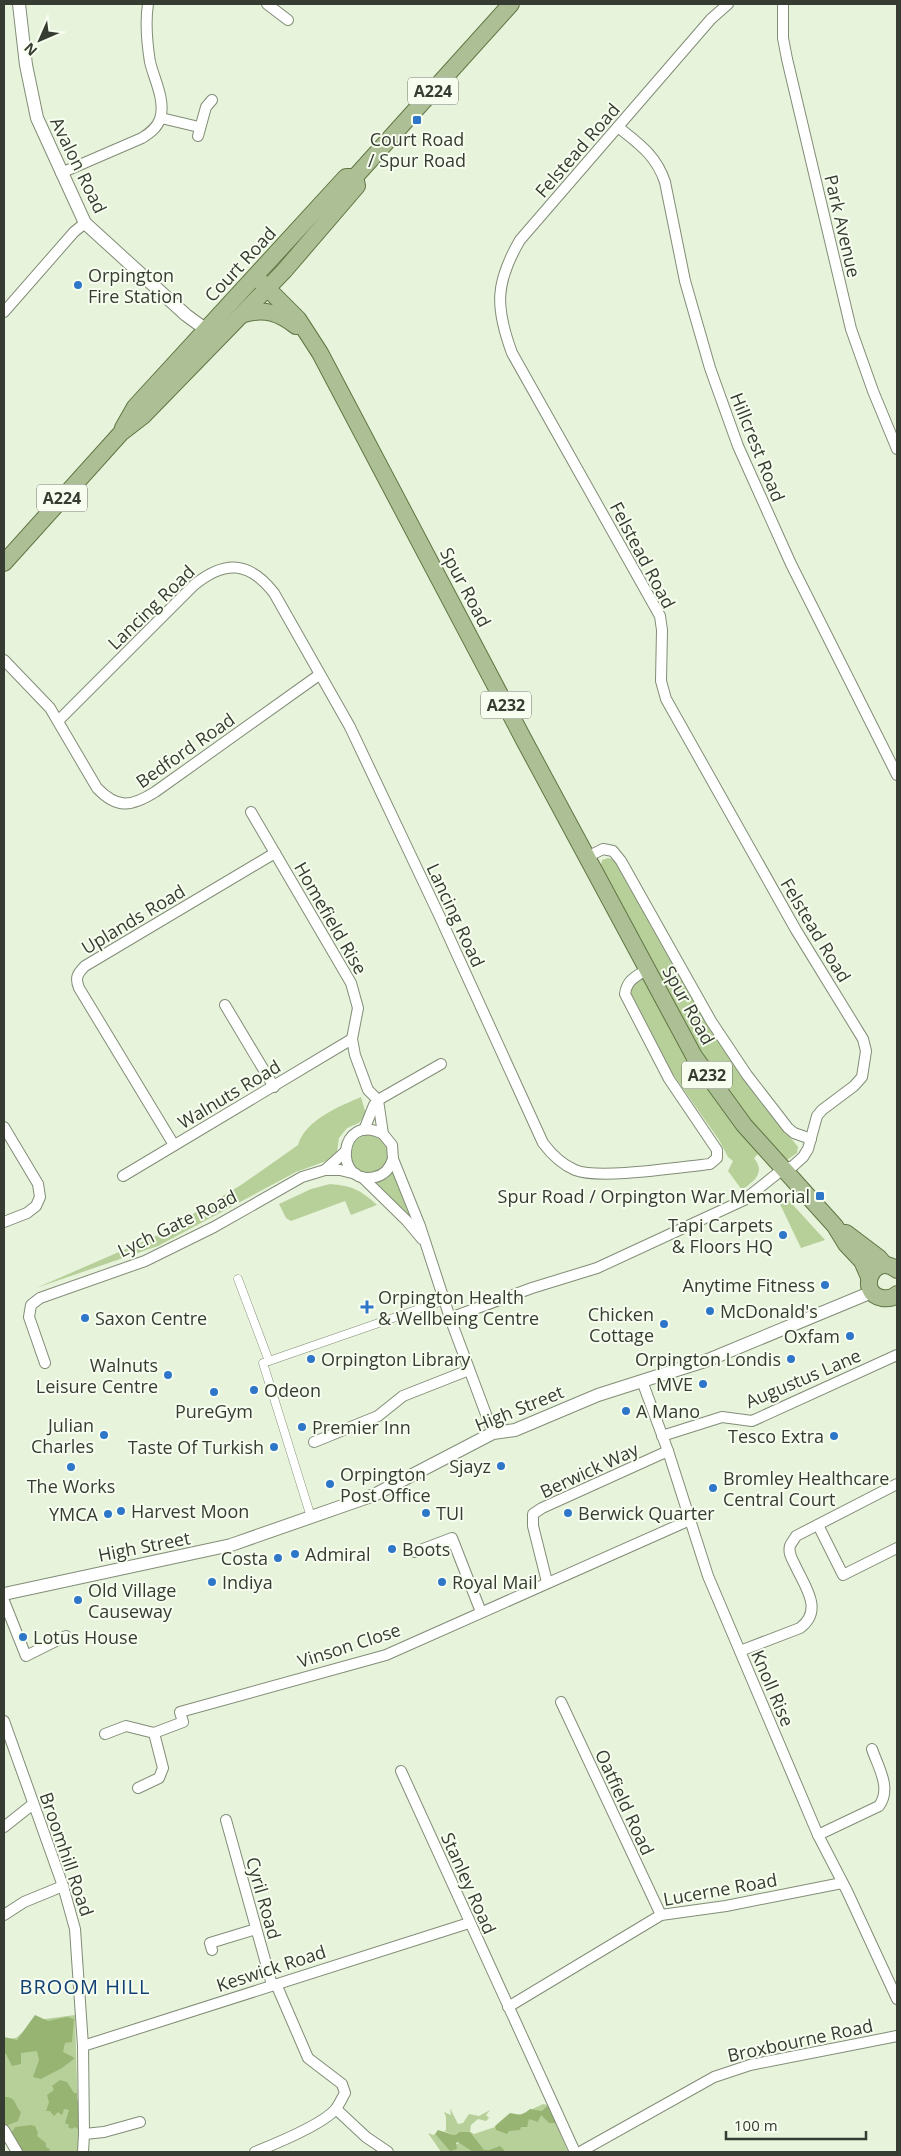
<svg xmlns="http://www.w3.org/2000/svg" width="901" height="2156" font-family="'Open Sans',sans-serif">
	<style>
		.green { fill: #b7d09a }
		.forest { fill: #97b472 }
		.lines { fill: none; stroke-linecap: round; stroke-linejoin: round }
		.pedestrian-casing { stroke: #828d77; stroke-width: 9 }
		.minor-casing { stroke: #828d77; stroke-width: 12 }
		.tertiary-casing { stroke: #828d77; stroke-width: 14 }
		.primary-casing { stroke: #607643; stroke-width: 18 }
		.pedestrian { stroke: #fff; stroke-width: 8 }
		.minor { stroke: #fff; stroke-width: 10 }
		.tertiary { stroke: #fff; stroke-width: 12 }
		.primary { stroke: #adbf94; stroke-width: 16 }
		.poi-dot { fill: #2e77c8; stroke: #f7fef0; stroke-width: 2 }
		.labels { text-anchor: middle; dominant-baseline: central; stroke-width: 4; stroke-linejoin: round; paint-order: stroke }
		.shield { fill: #f7fef0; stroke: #71766b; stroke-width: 1 }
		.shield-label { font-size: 16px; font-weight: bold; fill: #373c32 }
		.poi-label { font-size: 18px; fill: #373c32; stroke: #f7fef0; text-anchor: start }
		.street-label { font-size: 18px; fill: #373c32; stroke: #f7fef0 }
		.quarter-label { font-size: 20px; letter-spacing: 1px; fill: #114073; stroke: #f7fef0 }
	</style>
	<rect width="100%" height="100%" fill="#e7f3db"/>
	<g class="green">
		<polygon points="608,858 615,860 745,1080 798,1147 797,1153 787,1160 780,1159 700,1054 600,870 602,860"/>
		<path d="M643,978L759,1153L754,1158C766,1173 754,1181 742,1190L728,1171L733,1161L728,1157L719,1140L670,1070L631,994L630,987L639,979Z"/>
		<path d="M361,1097L366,1114L359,1123L347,1128L339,1138L337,1152L332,1159L296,1172L158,1246L36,1288L158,1235L241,1185L298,1145C305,1120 340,1106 361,1097Z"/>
		<circle cx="369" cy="1154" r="19"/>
		<polygon points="394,1170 414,1222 372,1184 388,1178"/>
		<path d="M330,1184C353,1186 361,1190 377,1205L351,1215L345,1201L291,1221L286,1218L279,1204L311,1189Z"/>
		<polygon points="784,1195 825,1240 801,1248 777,1198"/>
		<polygon points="75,2015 79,2152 18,2152 4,2124 4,2039 16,2038 37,2020"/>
		<polygon points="543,2104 548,2105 568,2152 441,2152 428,2133 433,2135 435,2134 448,2148 473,2136 457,2133 454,2135 444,2131 446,2130 446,2117 444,2112 451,2115 450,2108 458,2124 463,2123 469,2114 479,2116 490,2110 486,2115 489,2118 486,2121 478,2119 471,2125 470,2132 474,2134 495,2127"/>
	</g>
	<g class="forest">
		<polygon points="35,2015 48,2021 67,2017 74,2019 72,2042 65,2043 63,2052 75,2058 62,2068 41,2079 33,2077 39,2060 37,2051 21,2053 21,2064 12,2066 6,2054 4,2053 4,2037 17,2040"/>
		<polygon points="60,2080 67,2082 74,2093 77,2093 77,2100 80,2103 78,2129 75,2127 72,2129 68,2127 69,2125 65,2123 69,2110 64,2109 62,2115 58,2112 54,2116 50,2111 46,2111 49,2102 47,2095 54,2090 52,2086"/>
		<path d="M4,2097C17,2097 14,2105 21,2112L18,2121L6,2126L4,2125Z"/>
		<path d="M551,2106L560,2123H549L541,2115L538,2122L529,2119L527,2127H521L520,2130L509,2131L507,2134L496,2130L495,2126L510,2113C520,2115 522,2116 530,2109L542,2111L546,2107Z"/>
		<polygon points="31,2125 35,2126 38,2133 37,2136 46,2143 46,2147 50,2149 49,2152 20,2152 7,2133 12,2132 15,2127"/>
		<polygon points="438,2130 454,2135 460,2132 470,2132 484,2150 489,2150 500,2146 506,2152 473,2152 458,2142 456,2143 457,2149 450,2151 435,2134"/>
	</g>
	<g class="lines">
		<g class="pedestrian-casing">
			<g id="pedestrian">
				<polyline points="238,1279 269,1361 263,1363 311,1517"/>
				<polyline points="269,1361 445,1300"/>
			</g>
		</g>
		<g class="minor-casing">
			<g id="minor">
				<polyline points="267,4 288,20"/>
				<polyline points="783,4 783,38 787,59 851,329 873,391 897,449"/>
				<polyline points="161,118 199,127"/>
				<path d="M618,127C639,144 656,155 665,182L685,281L710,368L738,446L791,564L897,775"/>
				<polyline points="198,136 206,107 212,100"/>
				<path d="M61,173L142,138C150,133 157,128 160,119C166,101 154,79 150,62C147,43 145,23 148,4"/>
				<polyline points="4,312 74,232 85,223"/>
				<path d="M4,660L50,708L97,788C117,809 131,807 155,792L319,675"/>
				<path d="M58,721L194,585C225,560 249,561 274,593L350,727L439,915L543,1143C552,1155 561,1164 575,1170C599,1180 680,1167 710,1164L717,1158V1150L669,1079L625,994C627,980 635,977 646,970"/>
				<polyline points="251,812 351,983 358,1008 352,1039 355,1055 368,1090 378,1100 383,1134 392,1145 393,1159 420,1226 450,1318 493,1433"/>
				<polyline points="587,857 603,849 613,851 621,861 711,1021 747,1075 788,1128 794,1133 811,1139"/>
				<polyline points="225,1005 274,1087"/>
				<polyline points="4,1127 38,1184 40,1197 36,1206 27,1213 4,1222"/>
				<polyline points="364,1130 374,1105 378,1100 441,1064"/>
				<path d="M383,1134C337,1111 333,1187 375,1177C385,1175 390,1168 393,1159"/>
				<path d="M174,1145L79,988C75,978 77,974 85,966L275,853"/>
				<polyline points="325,1170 340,1170 356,1174"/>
				<polyline points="123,1176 352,1039"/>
				<polyline points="362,1177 407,1221 422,1239"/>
				<path d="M450,1318L532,1288L597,1268L744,1200L783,1169L793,1166L803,1157L808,1149L817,1116L822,1110L854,1086L862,1077L866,1051L863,1039L796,930L666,699L661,681L662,630L660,616L512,353C495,307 495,283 520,240L711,19L728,4"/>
				<polyline points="45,1363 29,1317 31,1305 40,1298 145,1261 214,1227 302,1177 325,1170 345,1152"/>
				<polyline points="642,1381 668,1451 708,1576 818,1835 847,1891 897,1999"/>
				<polyline points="662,1436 722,1417 752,1421 897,1355"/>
				<polyline points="314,1442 378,1416 403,1396 469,1370"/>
				<polyline points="818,1525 843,1575 897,1548"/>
				<polyline points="415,1552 452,1538 481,1612"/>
				<polyline points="547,1582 533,1526 533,1514 542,1508 668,1451"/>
				<polyline points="4,1601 26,1656 66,1636"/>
				<path d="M740,1651L800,1628C824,1610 805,1587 795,1565C792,1559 788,1553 790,1546C791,1543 794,1540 796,1536L897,1484"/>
				<polyline points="561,1702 661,1915"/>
				<polyline points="4,1721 63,1886 75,1929 83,2046 84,2134 83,2152"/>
				<polyline points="105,1734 126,1726 154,1733 183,1722 180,1712 386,1655 690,1520"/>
				<polyline points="401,1771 575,2152"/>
				<polyline points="138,1788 159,1778 163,1768 154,1733"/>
				<polyline points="226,1820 272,1985"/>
				<polyline points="4,1827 33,1804"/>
				<path d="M818,1835L879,1806C892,1788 878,1767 872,1749"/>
				<polyline points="4,1915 24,1902 63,1886"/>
				<polyline points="212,1950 210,1943 256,1929"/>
				<polyline points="508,2007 661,1915 726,1906 842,1883"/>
				<polyline points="83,2046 469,1923"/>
				<polyline points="336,2109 366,2137 388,2152"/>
				<polyline points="4,2130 17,2152"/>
				<polyline points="84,2134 104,2132 140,2122"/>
				<path d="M255,2152C275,2144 321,2125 335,2110C339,2105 342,2098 345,2093L342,2084L308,2058L276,1984"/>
				<polyline points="580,2152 714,2077 750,2065 897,2036"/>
			</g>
		</g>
		<g class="tertiary-casing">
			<g id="tertiary">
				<polyline points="19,4 26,65 37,118 85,223 186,315 212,334"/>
				<polyline points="4,1594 231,1545 374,1495 493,1433 515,1430 598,1395 708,1360 872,1292"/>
			</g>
		</g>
		<g class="primary-casing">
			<g id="primary">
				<polyline points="355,177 511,4"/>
				<polyline points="256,277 298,319 320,353 525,742 694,1056 744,1125 835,1226 846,1244 862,1261 869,1277"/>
				<path d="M244,314C265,308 279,313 296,326"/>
				<polyline points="123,428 135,407 346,177 355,177"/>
				<polyline points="4,563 121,433 143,416 284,271 357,186 355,177"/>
				<polyline points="846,1233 879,1258 885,1265"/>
				<path d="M897,1270C873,1251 856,1293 882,1298C888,1299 893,1298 897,1294"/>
			</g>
		</g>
		<use href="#pedestrian" class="pedestrian"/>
		<use href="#minor" class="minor"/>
		<use href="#tertiary" class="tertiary"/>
		<use href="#primary" class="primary"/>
	</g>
	<g class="poi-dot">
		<rect x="412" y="115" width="10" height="10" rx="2.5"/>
		<circle cx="78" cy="285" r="5"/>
		<rect x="815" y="1191" width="10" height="10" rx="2.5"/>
		<circle cx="783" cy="1235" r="5"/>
		<circle cx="825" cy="1285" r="5"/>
		<path d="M364.5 1299.5h5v5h5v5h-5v5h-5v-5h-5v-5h5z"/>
		<circle cx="710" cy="1311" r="5"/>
		<circle cx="85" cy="1318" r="5"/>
		<circle cx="664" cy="1324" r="5"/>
		<circle cx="850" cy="1336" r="5"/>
		<circle cx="311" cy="1359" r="5"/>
		<circle cx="791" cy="1359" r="5"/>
		<circle cx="168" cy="1375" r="5"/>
		<circle cx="703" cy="1384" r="5"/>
		<circle cx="254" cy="1390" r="5"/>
		<circle cx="214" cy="1392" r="5"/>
		<circle cx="626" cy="1411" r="5"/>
		<circle cx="302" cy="1427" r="5"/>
		<circle cx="104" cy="1435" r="5"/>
		<circle cx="834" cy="1436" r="5"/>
		<circle cx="274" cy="1447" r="5"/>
		<circle cx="501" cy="1466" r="5"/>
		<circle cx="71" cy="1467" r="5"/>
		<circle cx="330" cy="1484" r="5"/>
		<circle cx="713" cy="1488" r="5"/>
		<circle cx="121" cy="1511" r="5"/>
		<circle cx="426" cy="1513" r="5"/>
		<circle cx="568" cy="1513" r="5"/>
		<circle cx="108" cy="1514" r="5"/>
		<circle cx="392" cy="1549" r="5"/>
		<circle cx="295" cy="1554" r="5"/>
		<circle cx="278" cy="1558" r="5"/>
		<circle cx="212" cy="1582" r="5"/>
		<circle cx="442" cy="1582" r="5"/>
		<circle cx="78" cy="1600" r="5"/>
		<circle cx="23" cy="1637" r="5"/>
	</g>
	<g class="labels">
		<g class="shield">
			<rect x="408" y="77.5" width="50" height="27" rx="4"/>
			<rect x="37" y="484.5" width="50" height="27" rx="4"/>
			<rect x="481" y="691.5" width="50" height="27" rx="4"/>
			<rect x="682" y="1061.5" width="50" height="27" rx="4"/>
		</g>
		<g class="shield-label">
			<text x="433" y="91">A224</text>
			<text x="62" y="498">A224</text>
			<text x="506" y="705">A232</text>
			<text x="707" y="1075">A232</text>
		</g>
		<g class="poi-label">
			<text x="417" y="139" text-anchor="middle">Court Road<tspan x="417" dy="21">/ Spur Road</tspan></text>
			<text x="88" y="275">Orpington<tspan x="88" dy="21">Fire Station</tspan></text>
			<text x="810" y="1196" text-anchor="end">Spur Road / Orpington War Memorial</text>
			<text x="773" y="1225" text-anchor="end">Tapi Carpets<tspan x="773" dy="21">&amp; Floors HQ</tspan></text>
			<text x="815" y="1285" text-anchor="end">Anytime Fitness</text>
			<text x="378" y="1297">Orpington Health<tspan x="378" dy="21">&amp; Wellbeing Centre</tspan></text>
			<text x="720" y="1311">McDonald's</text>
			<text x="654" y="1314" text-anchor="end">Chicken<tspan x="654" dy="21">Cottage</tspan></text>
			<text x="95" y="1318">Saxon Centre</text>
			<text x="840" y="1336" text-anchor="end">Oxfam</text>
			<text x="321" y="1359">Orpington Library</text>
			<text x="781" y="1359" text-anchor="end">Orpington Londis</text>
			<text x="158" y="1365" text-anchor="end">Walnuts<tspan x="158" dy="21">Leisure Centre</tspan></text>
			<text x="693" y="1384" text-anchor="end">MVE</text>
			<text x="264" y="1390">Odeon</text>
			<text x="214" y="1411" text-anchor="middle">PureGym</text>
			<text x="636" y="1411">A Mano</text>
			<text x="94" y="1425" text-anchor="end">Julian<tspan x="94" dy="21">Charles</tspan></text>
			<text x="312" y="1427">Premier Inn</text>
			<text x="824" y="1436" text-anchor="end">Tesco Extra</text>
			<text x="264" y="1447" text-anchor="end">Taste Of Turkish</text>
			<text x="491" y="1466" text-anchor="end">Sjayz</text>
			<text x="340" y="1474">Orpington<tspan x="340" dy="21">Post Office</tspan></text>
			<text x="723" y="1478">Bromley Healthcare<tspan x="723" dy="21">Central Court</tspan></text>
			<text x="71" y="1486" text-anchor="middle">The Works</text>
			<text x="131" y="1511">Harvest Moon</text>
			<text x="436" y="1513">TUI</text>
			<text x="578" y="1513">Berwick Quarter</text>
			<text x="98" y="1514" text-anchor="end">YMCA</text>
			<text x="402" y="1549">Boots</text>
			<text x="305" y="1554">Admiral</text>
			<text x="268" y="1558" text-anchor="end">Costa</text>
			<text x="222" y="1582">Indiya</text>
			<text x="452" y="1582">Royal Mail</text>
			<text x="88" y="1590">Old Village<tspan x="88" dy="21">Causeway</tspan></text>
			<text x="33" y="1637">Lotus House</text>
		</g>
		<g class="street-label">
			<text transform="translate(577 150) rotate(-49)">Felstead Road</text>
			<text transform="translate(79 165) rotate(64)">Avalon Road</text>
			<text transform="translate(843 226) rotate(77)">Park Avenue</text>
			<text transform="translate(240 264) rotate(-47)">Court Road</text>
			<text transform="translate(758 447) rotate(68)">Hillcrest Road</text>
			<text transform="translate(643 555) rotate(62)">Felstead Road</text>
			<text transform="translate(466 587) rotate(62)">Spur Road</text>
			<text transform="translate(151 607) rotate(-44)">Lancing Road</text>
			<text transform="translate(185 750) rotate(-35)">Bedford Road</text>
			<text transform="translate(456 915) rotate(65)">Lancing Road</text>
			<text transform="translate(331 918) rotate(60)">Homefield Rise</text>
			<text transform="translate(133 919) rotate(-31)">Uplands Road</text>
			<text transform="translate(816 930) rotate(59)">Felstead Road</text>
			<text transform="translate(689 1005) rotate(61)">Spur Road</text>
			<text transform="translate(229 1094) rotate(-31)">Walnuts Road</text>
			<text transform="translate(177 1223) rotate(-26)">Lych Gate Road</text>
			<text transform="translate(803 1378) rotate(-23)">Augustus Lane</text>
			<text transform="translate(519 1408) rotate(-22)">High Street</text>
			<text transform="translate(589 1470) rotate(-25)">Berwick Way</text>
			<text transform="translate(144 1546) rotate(-11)">High Street</text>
			<text transform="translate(349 1645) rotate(-18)">Vinson Close</text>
			<text transform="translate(773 1688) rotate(67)">Knoll Rise</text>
			<text transform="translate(625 1802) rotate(65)">Oatfield Road</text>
			<text transform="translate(67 1854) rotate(71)">Broomhill Road</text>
			<text transform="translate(469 1883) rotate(66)">Stanley Road</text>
			<text transform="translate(720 1889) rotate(-10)">Lucerne Road</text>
			<text transform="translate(264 1898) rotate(74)">Cyril Road</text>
			<text transform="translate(271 1968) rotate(-18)">Keswick Road</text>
			<text transform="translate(800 2040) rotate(-12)">Broxbourne Road</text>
		</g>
		<g class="quarter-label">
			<text x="85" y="1986">BROOM HILL</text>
		</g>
	</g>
	<rect width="901" height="2156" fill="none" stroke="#373c32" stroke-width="10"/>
	<g transform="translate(40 40) rotate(225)" stroke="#f7fef0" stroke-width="4" paint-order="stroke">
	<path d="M0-4L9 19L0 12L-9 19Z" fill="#373c32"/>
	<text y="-8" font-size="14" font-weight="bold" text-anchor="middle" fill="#373c32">N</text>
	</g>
	<path d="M726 2131v8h140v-8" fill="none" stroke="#373c32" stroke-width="2.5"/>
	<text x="734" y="2131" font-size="15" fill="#373c32" stroke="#f7fef0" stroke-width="4" paint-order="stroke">100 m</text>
</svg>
